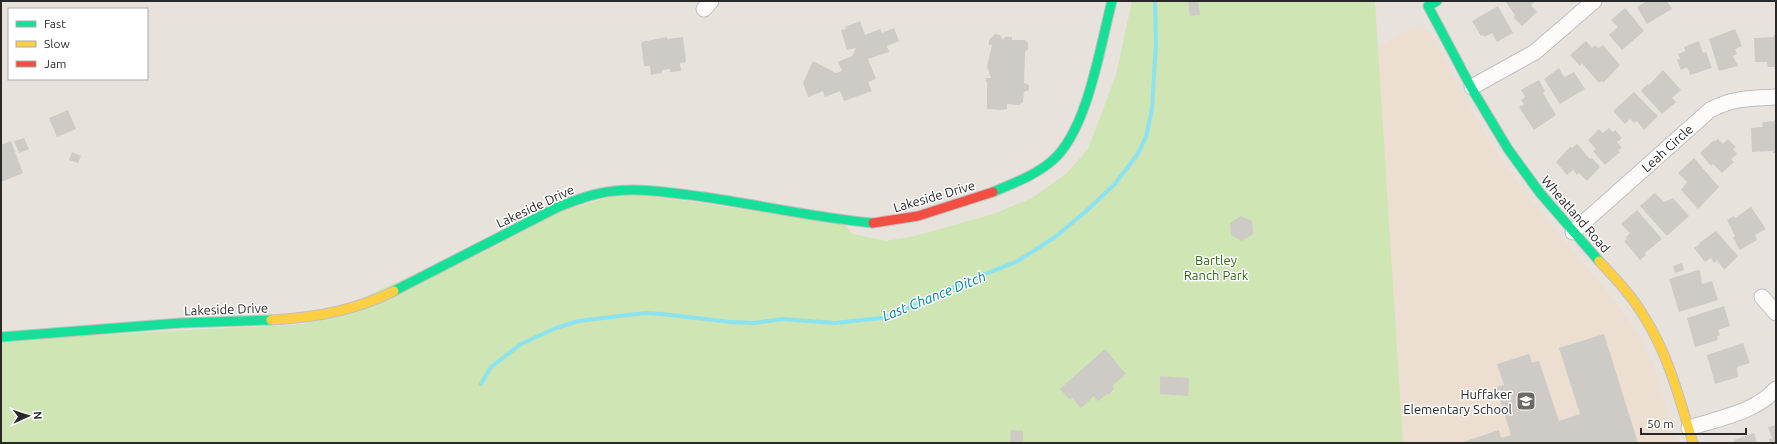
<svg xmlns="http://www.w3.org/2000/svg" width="1777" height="444" font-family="Ubuntu,sans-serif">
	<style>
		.education { fill: #ecdfd1 }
		.green { fill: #cfe5b3 }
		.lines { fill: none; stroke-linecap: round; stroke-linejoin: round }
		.stream { stroke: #8be3ef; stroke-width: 4 }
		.building { fill: #cecbc7 }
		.street-casing { stroke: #c1bfbf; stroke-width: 17 }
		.fast-casing { stroke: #c1bfbf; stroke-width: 11 }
		.slow-casing { stroke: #c1bfbf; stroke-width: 11 }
		.jam-casing { stroke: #c1bfbf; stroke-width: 11 }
		.street { stroke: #fcfbfa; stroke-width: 15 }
		.fast { stroke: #16e098; stroke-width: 9 }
		.slow { stroke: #ffcf43; stroke-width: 9 }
		.jam { stroke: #f24e42; stroke-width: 9 }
		.labels { text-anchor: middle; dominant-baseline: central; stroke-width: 3; stroke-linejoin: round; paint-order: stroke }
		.street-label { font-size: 13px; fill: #292929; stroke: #fff }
		.park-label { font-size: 13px; fill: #316a14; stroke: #fff }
		.poi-label { font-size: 13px; fill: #292929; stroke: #fff; text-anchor: end }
		.water-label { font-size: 14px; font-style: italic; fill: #0380a2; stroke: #fff }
	</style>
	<rect width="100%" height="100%" fill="#e8e2dd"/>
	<polygon class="education" points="1413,27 1422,27 1431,33 1488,139 1504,164 1551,225 1612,297 1640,336 1652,361 1678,443 1403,443 1377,47"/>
	<polygon class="green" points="1132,1 1375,1 1403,443 1,443 1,340 304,324 539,218 625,192 844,224 853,234 886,241 915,236 993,214 1032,198 1067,173 1088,149 1116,75"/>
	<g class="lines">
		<polyline class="stream" points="481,384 491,367 521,344 556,328 578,321 645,313 662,314 731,322 754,323 782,319 835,323 881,318 897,313 980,276 1018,261 1055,237 1084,213 1114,185 1137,155 1146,137 1152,109 1156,43 1155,1"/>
	</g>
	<g class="building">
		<polygon points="1188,1 1198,1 1200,15 1190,16"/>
		<polygon points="1505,1 1536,1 1531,5 1537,12 1522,26 1513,17 1515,15"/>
		<polygon points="1647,1 1667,1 1672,9 1647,24 1637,7"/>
		<polygon points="1498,6 1513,33 1497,42 1492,33 1484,37 1483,35 1481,36 1472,21"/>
		<polygon points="1625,8 1644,31 1622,50 1609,35 1618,27 1611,20"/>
		<polygon points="860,21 865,35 880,29 882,33 894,28 899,41 887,46 889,52 868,59 876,79 868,82 872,91 844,101 840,91 825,97 823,91 808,97 803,83 813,61 836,73 842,71 838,62 852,56 856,48 847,50 841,30 846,29 845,27"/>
		<polygon points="1735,29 1742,46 1735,49 1737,54 1733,56 1738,66 1719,71 1709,39"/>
		<polygon points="995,34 1000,35 1003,40 1005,37 1012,37 1012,40 1025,40 1028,43 1028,49 1025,52 1024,83 1029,85 1029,90 1024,92 1023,102 1019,105 1007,104 1007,109 1001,110 987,109 987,81 986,82 986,78 991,78 987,66 992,45 989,45 989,40"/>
		<polygon points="1774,35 1776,35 1776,67 1768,67 1767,62 1755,62 1754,38 1774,37"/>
		<polygon points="667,37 667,39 683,37 686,62 680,63 681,71 670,72 670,69 662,70 662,73 651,75 650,66 644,66 641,42"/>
		<polygon points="1586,41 1592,48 1595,45 1598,48 1603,45 1620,65 1603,83 1602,81 1599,83 1582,63 1580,66 1570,55"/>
		<polygon points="1699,41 1703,53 1706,52 1712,68 1690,75 1687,67 1681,70 1677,60 1680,59 1678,54 1685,51 1684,47"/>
		<polygon points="1559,68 1564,77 1574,72 1585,89 1560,104 1544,79"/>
		<polygon points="1663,70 1681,90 1672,98 1676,102 1662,114 1642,92 1642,89 1648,84 1649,85"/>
		<polygon points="1539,80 1545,91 1543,93 1556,115 1534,130 1519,107 1524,104 1521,100 1525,97 1521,90"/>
		<polygon points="1634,92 1658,116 1644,130 1637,121 1634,123 1630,119 1625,124 1613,111"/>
		<polygon points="68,110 76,129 57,137 49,118"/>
		<polygon points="1776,121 1776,153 1773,153 1773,151 1752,152 1751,128 1763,127 1762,122"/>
		<polygon points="1609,128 1613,132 1615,130 1622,138 1617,142 1622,148 1618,151 1620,152 1605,165 1593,151 1596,149 1588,140 1599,129 1603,133"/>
		<polygon points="24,138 29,149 19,153 14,141"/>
		<polygon points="1718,139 1723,144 1728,139 1736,147 1733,149 1737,154 1731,159 1734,162 1722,173 1713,164 1711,166 1700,153 1714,140 1715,141"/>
		<polygon points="11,141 23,173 1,182 1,145"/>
		<polygon points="1577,144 1590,159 1592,158 1600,167 1587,181 1579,173 1577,175 1573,170 1567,175 1556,162 1570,147 1572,148"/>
		<polygon points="72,152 81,156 78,163 69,160"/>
		<polygon points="1694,158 1719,187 1698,209 1681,190 1687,182 1678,173"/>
		<polygon points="1655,193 1664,202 1673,198 1689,216 1668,235 1666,235 1640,206"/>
		<polygon points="1751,207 1766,229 1755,235 1757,240 1740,250 1733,238 1735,236 1727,220 1734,216 1735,218"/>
		<polygon points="1637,210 1662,239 1645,253 1646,255 1640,260 1624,241 1627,239 1626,237 1630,233 1621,224"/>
		<polygon points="1241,216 1252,221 1253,234 1242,241 1231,235 1230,223"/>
		<polygon points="1716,231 1738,256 1724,270 1717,260 1714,263 1711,258 1705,262 1694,248 1700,244 1699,243"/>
		<polygon points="1682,263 1684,270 1675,273 1673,266"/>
		<polygon points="1698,270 1700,271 1702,284 1712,281 1718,300 1679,312 1669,279"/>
		<polygon points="1724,306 1730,326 1718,330 1720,335 1717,336 1718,340 1695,347 1687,318"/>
		<polygon points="1604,334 1638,443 1460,443 1499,430 1501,438 1511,435 1496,387 1504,385 1497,364 1529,354 1532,363 1539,361 1559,421 1580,414 1559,348"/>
		<polygon points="1743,343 1750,363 1737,367 1738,377 1715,384 1707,355"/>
		<polygon points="1105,349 1126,374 1112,386 1114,389 1108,395 1107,394 1098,401 1094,396 1081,408 1072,398 1070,400 1060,389"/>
		<polygon points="1160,376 1189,378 1188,396 1160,394"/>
		<polygon points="1776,425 1776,443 1770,443 1769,439 1772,438 1768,427"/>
		<polygon points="1011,430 1023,431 1023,443 1010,442"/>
		<polygon points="1754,433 1757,443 1735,443 1734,440"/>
	</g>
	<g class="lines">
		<g class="street-casing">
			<g id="street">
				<polyline points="704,9 711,1"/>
				<polyline points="1472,87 1535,52 1594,1"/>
				<path d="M1573,232L1710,110C1733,98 1750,98 1776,97"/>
				<polyline points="1762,297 1776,313"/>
				<path d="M1689,428C1719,418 1754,413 1776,389"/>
			</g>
		</g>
		<g class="fast-casing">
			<g id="fast">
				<polyline points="1437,1 1428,6 1472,89 1508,149 1540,193 1599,261"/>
				<path d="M993,192C1014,183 1036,175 1053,160C1088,129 1100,46 1112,1"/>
				<path d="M394,291L558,207C576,200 594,193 614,191C644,188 674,193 704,197C761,205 816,218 873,223"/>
				<polyline points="1,337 180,323 271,320"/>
			</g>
		</g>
		<g class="slow-casing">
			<g id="slow">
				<path d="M1599,261C1616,279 1633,297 1645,318C1669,356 1680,401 1693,443"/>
				<path d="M271,320C313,318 355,311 394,291"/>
			</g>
		</g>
		<g class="jam-casing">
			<polyline id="jam" points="873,223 918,216 993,192"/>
		</g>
		<use href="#street" class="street"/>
		<use href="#fast" class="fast"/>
		<use href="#slow" class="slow"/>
		<use href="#jam" class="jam"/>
	</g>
	<defs>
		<g id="school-square" transform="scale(1)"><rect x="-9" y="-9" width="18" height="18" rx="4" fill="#6c6a68" stroke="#fff"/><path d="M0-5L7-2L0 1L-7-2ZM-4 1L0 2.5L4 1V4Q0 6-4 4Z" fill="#fff"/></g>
	</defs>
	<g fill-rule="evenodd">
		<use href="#school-square" x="1526" y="401"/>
	</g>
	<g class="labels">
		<g class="street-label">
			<text transform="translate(1667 148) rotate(-42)">Leah Circle</text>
			<text transform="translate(934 196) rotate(-16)">Lakeside Drive</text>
			<text transform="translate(535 206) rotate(-25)">Lakeside Drive</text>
			<text transform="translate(1576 214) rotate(49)">Wheatland Road</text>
			<text transform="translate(226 309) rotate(-2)">Lakeside Drive</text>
		</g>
		<g class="park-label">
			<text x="1216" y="260">Bartley<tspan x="1216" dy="15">Ranch Park</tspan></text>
		</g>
		<g class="poi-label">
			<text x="1512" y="394">Huffaker<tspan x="1512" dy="15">Elementary School</tspan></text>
		</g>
		<g class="water-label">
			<text transform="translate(934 296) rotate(-22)">Last Chance Ditch</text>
		</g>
	</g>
	<rect width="1777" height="444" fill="none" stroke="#292929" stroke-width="4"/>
	<rect x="8" y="8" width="140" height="72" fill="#ffffff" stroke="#a9a9a9"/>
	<rect x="16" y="21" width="20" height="6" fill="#16e098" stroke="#a9a9a9"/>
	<text x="44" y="28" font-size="12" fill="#292929">Fast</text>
	<rect x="16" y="41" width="20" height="6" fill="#ffcf43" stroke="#a9a9a9"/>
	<text x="44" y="48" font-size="12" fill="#292929">Slow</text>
	<rect x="16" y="61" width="20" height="6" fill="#f24e42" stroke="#a9a9a9"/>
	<text x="44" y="68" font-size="12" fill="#292929">Jam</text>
	<g transform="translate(28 416) rotate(87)" stroke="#ffffff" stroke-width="3" paint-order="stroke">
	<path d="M0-3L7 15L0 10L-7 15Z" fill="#292929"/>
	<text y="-6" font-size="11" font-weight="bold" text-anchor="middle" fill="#292929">N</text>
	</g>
	<path d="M1641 428v6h105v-6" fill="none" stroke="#292929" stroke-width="2"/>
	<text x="1647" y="428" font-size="12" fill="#292929" stroke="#ffffff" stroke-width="3" paint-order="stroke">50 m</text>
</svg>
